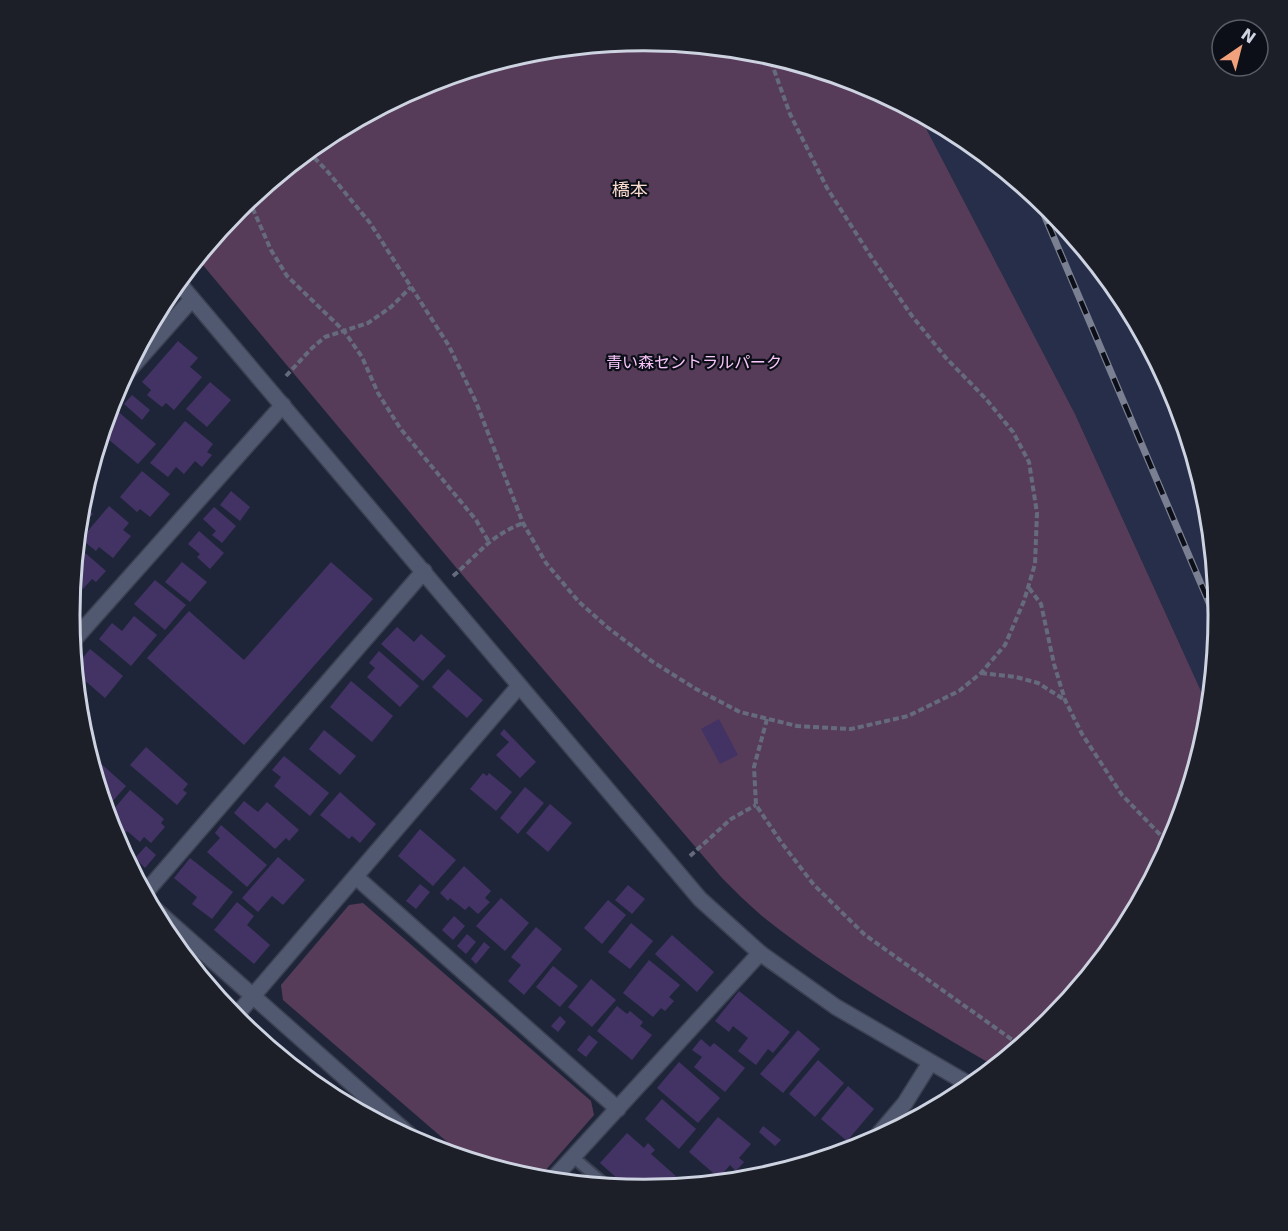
<svg xmlns="http://www.w3.org/2000/svg" width="1288" height="1231" font-family="'DejaVu Sans','Noto Sans JP',sans-serif">
	<style>
		.built { fill: #262e49 }
		.green { fill: #573c59 }
		.building { fill: #433364 }
		.lines { fill: none; stroke-linecap: round; stroke-linejoin: round }
		.service-casing { stroke: #3b4152; stroke-width: 14 }
		.minor-casing { stroke: #3b4152; stroke-width: 18 }
		.tertiary-casing { stroke: #3b4152; stroke-width: 18 }
		.path { stroke: #656b7d; stroke-width: 4; stroke-dasharray: 6 3; stroke-linecap: butt }
		.service { stroke: #515970; stroke-width: 10 }
		.minor { stroke: #515970; stroke-width: 15 }
		.tertiary { stroke: #515970; stroke-width: 15 }
		.rail-casing { stroke: #7a8091; stroke-width: 7 }
		.rail { stroke: #0c0f18; stroke-width: 4.5; stroke-dasharray: 14; stroke-linecap: butt }
		.labels { text-anchor: middle; dominant-baseline: central; stroke-width: 4.5; stroke-linejoin: round; paint-order: stroke }
		.park-label { font-size: 16px; fill: #f9c6fc; stroke: #0c0f18 }
		.neighbourhood-label { font-size: 18px; fill: #fadbcd; stroke: #0c0f18 }
		.rim { fill: none; stroke: #ced3e1; stroke-width: 3 }
	</style>
	<rect width="100%" height="100%" fill="#1e2539"/>
	<polygon class="built" points="918,113 964,138 1051,209 1122,296 1175,396 1208,504 1219,616 1210,711 1075,414"/>
	<g class="green">
		<path d="M644,41L757,52L864,84L918,113L1075,414L1210,711L1208,728L1175,836L1122,935L1050,1022L996,1067C916,1020 834,974 762,916C748,904 735,891 722,878L459,571L197,258L238,209L325,137L424,84L532,51Z"/>
		<polygon points="363,903 591,1101 594,1115 537,1180 468,1160 283,1000 281,985 349,905"/>
	</g>
	<g class="building">
		<polygon points="178,341 198,358 190,367 202,377 174,410 166,403 162,407 147,395 151,390 142,382"/>
		<polygon points="210,382 231,400 207,427 186,409"/>
		<polygon points="132,395 150,410 142,420 124,404"/>
		<polygon points="115,409 156,444 138,464 108,439 105,443 100,439 105,420"/>
		<polygon points="185,421 213,444 207,452 212,455 202,467 195,461 184,474 176,467 168,477 150,463"/>
		<polygon points="142,471 170,494 150,517 140,509 137,512 120,497"/>
		<polygon points="231,491 250,507 240,521 220,505"/>
		<polygon points="80,502 93,514 77,532 80,503"/>
		<polygon points="109,506 129,523 123,530 131,536 113,558 99,547 96,551 81,539"/>
		<polygon points="214,507 236,526 222,543 212,535 216,531 203,519"/>
		<polygon points="199,531 224,553 210,569 197,557 200,554 188,544"/>
		<polygon points="76,545 106,571 96,582 92,579 80,592 72,585"/>
		<polygon points="182,562 207,582 190,602 165,582"/>
		<polygon points="331,562 373,599 244,745 147,658 189,611 244,660"/>
		<polygon points="155,580 186,605 165,630 134,604"/>
		<polygon points="71,592 80,600 72,608 70,606"/>
		<polygon points="134,616 157,635 131,666 99,639 112,623 122,631"/>
		<polygon points="397,627 414,642 421,634 446,656 423,681 381,644"/>
		<polygon points="90,649 123,676 105,698 75,672 74,668"/>
		<polygon points="379,651 419,686 400,707 367,677 375,668 369,663"/>
		<polygon points="448,669 483,700 467,718 432,687"/>
		<polygon points="351,681 393,716 372,742 330,707"/>
		<polygon points="77,701 91,713 80,726"/>
		<polygon points="719,719 738,755 720,764 701,729"/>
		<polygon points="504,729 536,762 520,778 496,755 509,742 500,734"/>
		<polygon points="324,730 356,756 340,775 309,749"/>
		<polygon points="146,747 188,784 183,790 187,793 177,805 130,765"/>
		<polygon points="284,756 329,793 310,816 274,786 281,777 272,770"/>
		<polygon points="99,762 126,786 105,810 93,769"/>
		<polygon points="483,773 487,776 489,773 512,792 496,811 470,789"/>
		<polygon points="525,787 544,803 518,834 500,818"/>
		<polygon points="130,790 164,819 161,823 165,827 151,843 144,837 140,842 127,831 121,839 112,832 107,817"/>
		<polygon points="340,792 376,824 360,843 352,836 349,839 320,815"/>
		<polygon points="244,801 258,812 267,802 299,830 289,841 286,838 275,849 234,813"/>
		<polygon points="550,804 572,823 548,852 526,833"/>
		<polygon points="221,825 267,865 247,887 207,852 220,838 215,833"/>
		<polygon points="420,829 456,860 433,886 398,856"/>
		<polygon points="146,846 156,855 145,868 135,858"/>
		<polygon points="278,857 305,880 283,905 272,896 258,912 242,898"/>
		<polygon points="190,858 233,892 212,919 192,904 197,897 174,878"/>
		<polygon points="464,866 491,891 485,898 490,902 478,914 469,906 465,910 450,898 448,901 440,893"/>
		<polygon points="420,884 430,892 416,909 406,901"/>
		<polygon points="628,885 645,899 632,914 615,900"/>
		<polygon points="501,898 529,923 505,951 476,926"/>
		<polygon points="608,900 626,915 602,944 584,928"/>
		<polygon points="237,902 254,916 247,925 270,945 254,964 214,930"/>
		<polygon points="454,916 465,926 453,940 442,930"/>
		<polygon points="631,923 653,941 630,969 608,952"/>
		<polygon points="536,927 562,949 524,995 508,981 521,965 511,957"/>
		<polygon points="467,934 476,942 466,954 457,946"/>
		<polygon points="672,935 714,972 697,992 655,954"/>
		<polygon points="484,942 490,947 476,964 471,959"/>
		<polygon points="649,960 680,985 669,997 674,1001 665,1011 661,1008 653,1017 623,993"/>
		<polygon points="553,966 578,986 560,1007 536,987"/>
		<polygon points="591,979 616,1000 592,1027 568,1007"/>
		<polygon points="739,991 790,1032 773,1053 768,1049 756,1065 738,1051 748,1038 733,1026 729,1032 715,1021"/>
		<polygon points="617,1006 627,1014 630,1011 643,1022 640,1026 652,1035 632,1060 597,1031"/>
		<polygon points="560,1016 566,1022 558,1032 551,1026"/>
		<polygon points="251,1027 276,1049 274,1052 248,1031"/>
		<polygon points="798,1030 820,1049 783,1093 760,1074"/>
		<polygon points="589,1035 598,1042 586,1057 577,1050"/>
		<polygon points="701,1039 710,1047 714,1043 745,1068 725,1092 694,1067 702,1057 692,1050"/>
		<polygon points="286,1052 320,1083 317,1087 281,1058"/>
		<polygon points="818,1060 844,1083 815,1117 789,1094"/>
		<polygon points="679,1062 720,1098 698,1123 657,1088"/>
		<polygon points="848,1086 874,1109 847,1141 821,1119"/>
		<polygon points="662,1099 696,1129 679,1149 645,1119"/>
		<polygon points="718,1117 751,1144 739,1158 744,1162 736,1171 730,1165 719,1178 689,1152"/>
		<polygon points="763,1126 781,1140 775,1146 759,1132"/>
		<polygon points="627,1133 644,1148 648,1143 655,1150 651,1154 687,1186 644,1190 629,1189 600,1163"/>
	</g>
	<g class="lines">
		<g class="service-casing">
			<g id="service">
				<polyline points="573,1157 608,1187"/>
				<polyline points="750,1176 754,1180"/>
			</g>
		</g>
		<g class="minor-casing">
			<g id="minor">
				<polyline points="122,378 192,299"/>
				<polyline points="72,642 283,405"/>
				<polyline points="356,877 618,1109"/>
				<polyline points="144,894 424,571"/>
				<polyline points="149,904 422,1146"/>
				<polyline points="234,1018 519,686"/>
				<polyline points="872,1142 905,1103 930,1063"/>
				<polyline points="551,1181 760,953"/>
			</g>
		</g>
		<g class="tertiary-casing">
			<polyline id="tertiary" points="178,282 700,899 760,953 836,1007 972,1086"/>
		</g>
		<g class="path">
			<polyline points="308,151 328,172 370,223 449,346 476,402 523,523 546,563 579,602 607,627 653,662 696,689 740,712 797,726 851,729 908,716 959,691 981,673 1005,645 1024,601 1035,564 1037,513 1029,462 1013,432 986,399 946,358 912,316 870,255 827,188 790,114 769,56"/>
			<polyline points="249,200 271,250 287,276 344,331 362,357 378,393 400,428 476,520 489,542"/>
			<polyline points="286,376 312,348 325,337 368,323 391,307 411,287"/>
			<path d="M453,576C480,553 488,537 523,523"/>
			<polyline points="1029,588 1041,604 1054,664 1065,700 1082,734 1122,795 1170,845"/>
			<polyline points="981,673 1016,677 1038,683 1065,700"/>
			<polyline points="767,719 754,767 756,805 781,842 814,885 865,935 1021,1046"/>
			<polyline points="690,856 731,819 756,805"/>
		</g>
		<use href="#service" class="service"/>
		<use href="#minor" class="minor"/>
		<use href="#tertiary" class="tertiary"/>
		<g class="rail-casing">
			<polyline id="rail" points="1037,198 1218,624"/>
		</g>
		<use href="#rail" class="rail"/>
	</g>
	<g class="labels">
		<g class="park-label">
			<text x="694" y="362">青い森セントラルパーク</text>
		</g>
		<g class="neighbourhood-label">
			<text x="630" y="189">橋本</text>
		</g>
	</g>
	<path d="M0 0H1288V1231H0ZM80 615a564 564 0 1 1 1128 0a564 564 0 1 1-1128 0Z" fill="#1c1f28" fill-rule="evenodd"/>
	<path class="rim" d="M80 615a564 564 0 1 1 1128 0a564 564 0 1 1-1128 0Z"/>
	<g transform="translate(1240 48) rotate(35)"><circle r="28" fill="#0c0f18" stroke="#5a5d68" stroke-width="1.5"/>
	<path d="M0-4.5L10 22L0 15L-10 22Z" fill="#f1a17c"/>
	<text y="-9" font-size="16" font-weight="bold" text-anchor="middle" fill="#ced3e1">N</text>
	</g>
</svg>
